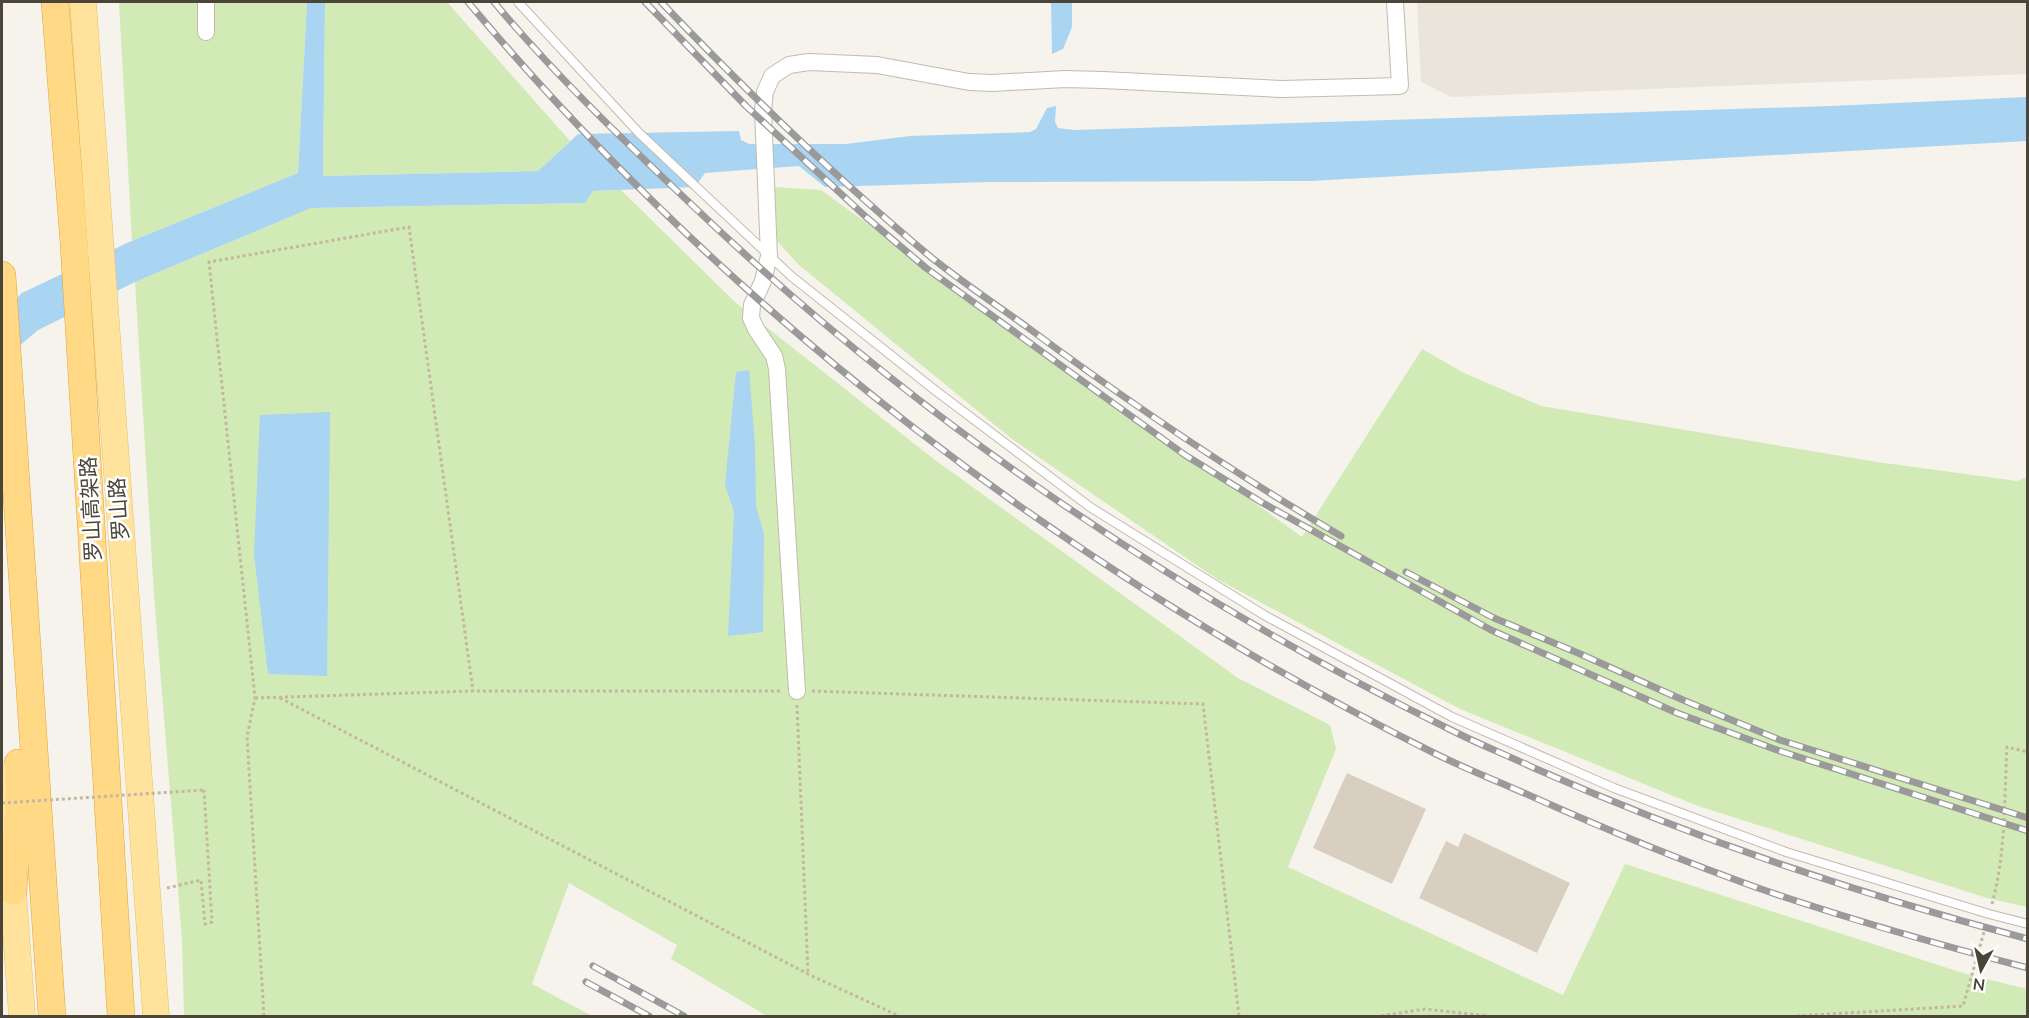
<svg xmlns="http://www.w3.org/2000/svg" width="2029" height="1018" font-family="Mulish,'Noto Sans SC',sans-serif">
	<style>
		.residential { fill: #eae5da }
		.green { fill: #d2eab5 }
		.water { fill: #a9d4f2 }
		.building { fill: #d8cfc1 }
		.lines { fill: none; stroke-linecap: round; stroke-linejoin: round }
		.service-casing { stroke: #c2bbae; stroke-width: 10 }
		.minor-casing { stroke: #c2bbae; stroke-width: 18 }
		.primary-casing { stroke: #e6c16a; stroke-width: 27 }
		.trunk-casing { stroke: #e0a43c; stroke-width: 28 }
		.path { stroke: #c4b79f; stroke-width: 3; stroke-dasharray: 3 3; stroke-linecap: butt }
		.service { stroke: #fff; stroke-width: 8 }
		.minor { stroke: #fff; stroke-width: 16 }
		.primary { stroke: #ffe39c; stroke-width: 26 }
		.trunk { stroke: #ffd985; stroke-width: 27 }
		.rail-casing { stroke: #9a9a9a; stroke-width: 7 }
		.rail { stroke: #fff; stroke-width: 4.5; stroke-dasharray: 14; stroke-linecap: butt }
		.path-bridge { stroke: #c4b79f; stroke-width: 3; stroke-dasharray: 3 3; stroke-linecap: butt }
		.labels { text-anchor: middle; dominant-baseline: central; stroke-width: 5; stroke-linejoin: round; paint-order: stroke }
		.street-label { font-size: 21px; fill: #4b4439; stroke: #fff }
	</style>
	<rect width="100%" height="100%" fill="#f6f3ec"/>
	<polygon class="residential" points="1417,2 2027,2 2027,74 1451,97 1421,82"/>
	<g class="green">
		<polygon points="119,2 307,2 298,173 132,241"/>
		<polygon points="325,2 447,2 570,141 538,171 323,176"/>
		<polygon points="775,187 821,190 1302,537 1422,349 1464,373 1541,406 1877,462 2017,481 2027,477 2027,907 1987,898 1698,806 1460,709 1217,579 1012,439 799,265 777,241"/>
		<polygon points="621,190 736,303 935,460 1238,678 1330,725 1336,749 1288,867 1563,995 1625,864 1966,974 2027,989 2027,1016 767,1016 671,959 677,945 569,883 532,984 592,1016 184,1016 182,939 154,595 135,282 311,208 585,203 593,191"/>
	</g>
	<g class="water">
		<polygon points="307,2 325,2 323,176 538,171 578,134 739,131 741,140 749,144 846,144 910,136 1030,132 1036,129 1047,108 1056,106 1055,122 1058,128 1074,130 1831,106 2027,97 2027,141 1310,181 989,182 825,187 799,166 705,173 695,187 593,191 585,203 311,208 135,282 38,330 2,361 2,313 22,293 127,243 298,173"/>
		<polygon points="1051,2 1072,2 1072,27 1063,49 1052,54"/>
		<polygon points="749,370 755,445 756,506 764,534 763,632 728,636 734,512 725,485 736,372"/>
		<polygon points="330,412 327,676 268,674 254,554 260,415"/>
	</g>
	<g class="building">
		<polygon points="1347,773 1426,809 1392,884 1313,848"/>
		<polygon points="1464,833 1570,883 1537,953 1419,898 1446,841 1458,847"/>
	</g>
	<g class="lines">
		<g class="service-casing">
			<polyline id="service" points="518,2 639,133 791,276 936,391 1090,507 1264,615 1452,717 1614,788 1786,852 1989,914 2028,924"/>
		</g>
		<g class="minor-casing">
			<g id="minor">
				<polyline points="206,2 206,32"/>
				<polyline points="797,691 777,369 774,356 756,329 751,318 752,305 763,281 769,256 763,110 765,92 772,76 789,65 809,62 877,65 969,82 992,83 1065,79 1103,80 1282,89 1400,86 1395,2"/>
			</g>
		</g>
		<g class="primary-casing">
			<g id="primary">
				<polyline points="83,2 156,1016"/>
				<polyline points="2,776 13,891 22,1016"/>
			</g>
		</g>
		<g class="trunk-casing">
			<g id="trunk">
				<polyline points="55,2 74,244 121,1016"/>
				<polyline points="2,275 52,1016"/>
				<polyline points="13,891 20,789 18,763"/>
			</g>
		</g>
		<g class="path">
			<polyline points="812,691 1203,704 1239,1016"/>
			<polyline points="255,698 473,691 781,691"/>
			<polyline points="280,698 808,974 899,1016"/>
			<polyline points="797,705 808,974"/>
			<polyline points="167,888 201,880 205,924 212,922 204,790"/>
			<path d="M1992,904C2006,854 2004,800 2007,747L2028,752"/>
			<polyline points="264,1016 247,737 255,698 209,262 409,227 473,691"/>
			<polyline points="1381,1016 1425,1009 1488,1016"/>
			<polyline points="1797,1016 1963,1006 1986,925"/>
		</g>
		<use href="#service" class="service"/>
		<use href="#minor" class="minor"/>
		<use href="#primary" class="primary"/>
		<use href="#trunk" class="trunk"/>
		<g class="rail-casing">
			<g id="rail">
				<path d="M468,2C730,315 1072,574 1438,755C1466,769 1495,780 1524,793C1600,827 1679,860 1758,888C1847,919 1937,944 2028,968"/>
				<path d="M494,2C554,74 623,140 692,205C915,418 1174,594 1451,730C1478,744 1507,755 1534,768C1695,839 1858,894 2028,939"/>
				<polyline points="645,2 746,106 866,217 926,268 1185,455 1261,502 1491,630 1677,713 1777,750 2028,831"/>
				<path d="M661,2C747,92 836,178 932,258C962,282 995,304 1027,327C1128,402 1232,472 1341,536"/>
				<polyline points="1406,572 1494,618 1578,653 1683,700 1780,740 2028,818"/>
				<polyline points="593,966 684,1016"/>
				<polyline points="586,982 649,1016"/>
			</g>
		</g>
		<use href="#rail" class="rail"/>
		<polyline class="path-bridge" points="2,803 204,790"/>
	</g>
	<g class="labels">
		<g class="street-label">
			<text transform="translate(90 509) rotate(-93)">罗山高架路</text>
			<text transform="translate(118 509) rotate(-94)">罗山路</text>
		</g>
	</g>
	<rect width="2029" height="1018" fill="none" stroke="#4b4439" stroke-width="6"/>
	<g transform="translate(1981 970) rotate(188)" stroke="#ffffff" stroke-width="4.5" paint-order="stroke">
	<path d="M0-4.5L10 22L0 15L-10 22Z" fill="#4b4439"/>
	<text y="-9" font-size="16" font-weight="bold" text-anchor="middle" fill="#4b4439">N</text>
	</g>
</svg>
